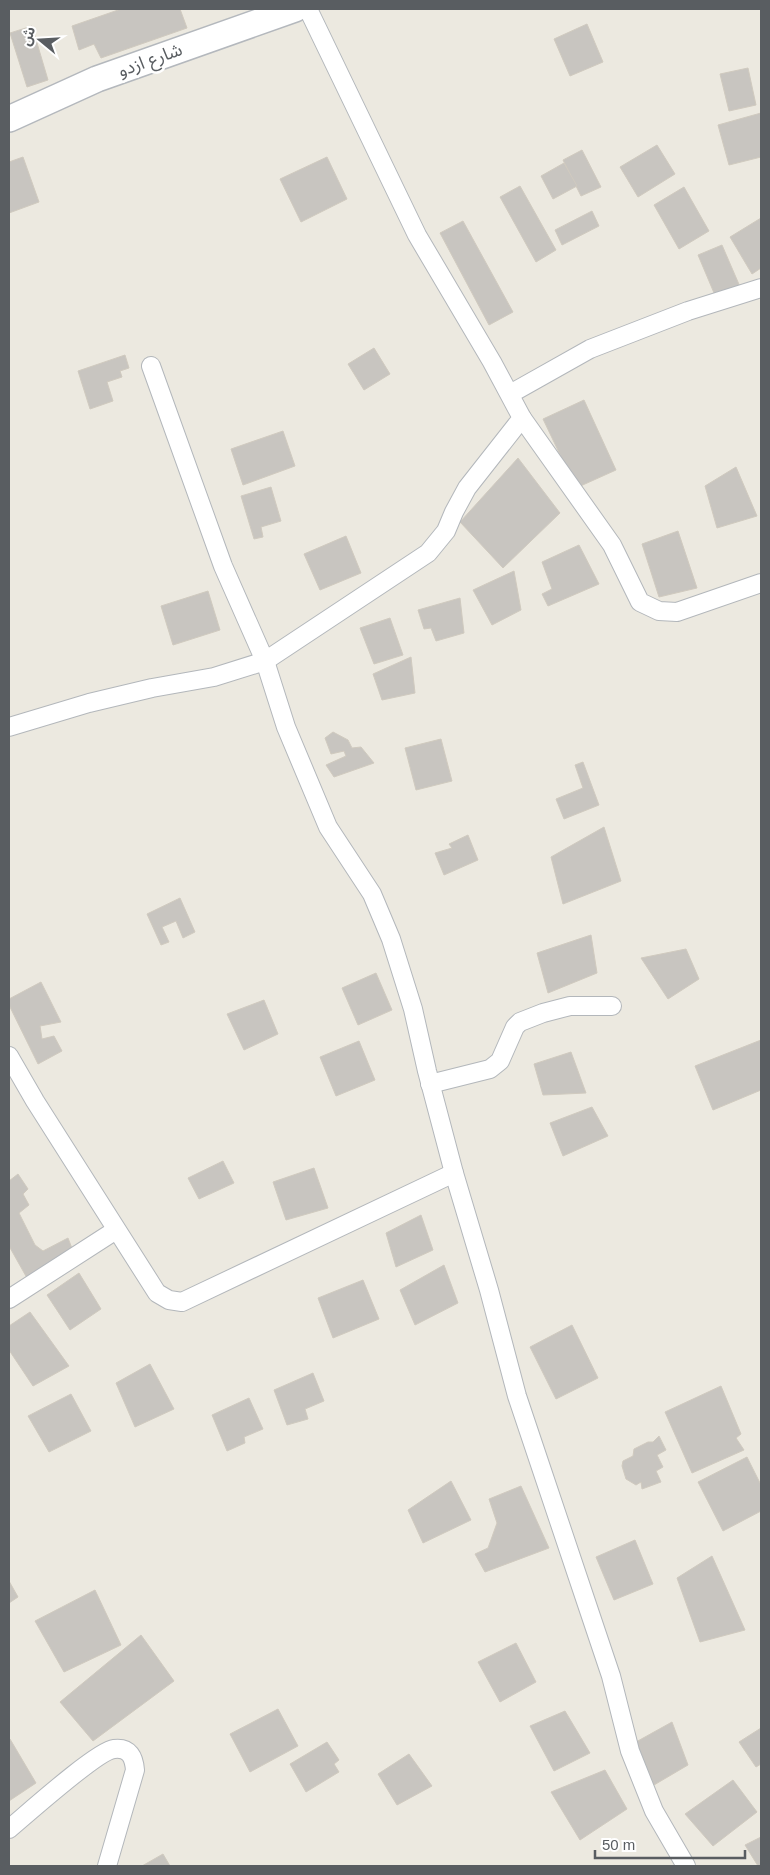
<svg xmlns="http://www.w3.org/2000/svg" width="770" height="1875" font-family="Helvetica,'Noto Sans Arabic',sans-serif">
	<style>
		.building { fill: #c8c5c0; stroke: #d0cabf }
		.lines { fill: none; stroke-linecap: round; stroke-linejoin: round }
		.street-casing { stroke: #b3b7bb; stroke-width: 20 }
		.secondary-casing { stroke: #b4b8bd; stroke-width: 28 }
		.street { stroke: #fff; stroke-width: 18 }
		.secondary { stroke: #fff; stroke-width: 25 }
		.labels { text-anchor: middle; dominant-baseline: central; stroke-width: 5; stroke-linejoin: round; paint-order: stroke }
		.street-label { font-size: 18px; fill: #595d61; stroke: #fff }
	</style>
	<rect width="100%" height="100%" fill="#ece9e0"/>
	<g class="building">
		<polygon points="121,9 180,9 187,28 101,58 94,44 79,50 72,26"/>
		<polygon points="587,24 603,62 570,76 554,39"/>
		<polygon points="32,26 48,80 27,87 10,33"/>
		<polygon points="748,68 756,105 729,111 720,74"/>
		<polygon points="761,113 761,157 729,165 718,125"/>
		<polygon points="657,145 675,174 638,197 620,167"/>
		<polygon points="582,150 601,187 581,196 563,160"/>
		<polygon points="23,157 39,202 9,213 9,162"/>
		<polygon points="327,157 347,199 301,222 280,179"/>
		<polygon points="564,163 577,186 553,199 541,176"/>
		<polygon points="520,186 556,250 536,262 500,197"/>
		<polygon points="684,187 709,231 679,249 654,205"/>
		<polygon points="592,211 599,226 562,245 555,230"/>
		<polygon points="761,218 761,268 752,274 730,237"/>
		<polygon points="463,221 513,312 489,325 440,233"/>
		<polygon points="722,245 741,289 717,300 698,255"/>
		<polygon points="374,348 390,374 364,390 348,364"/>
		<polygon points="125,355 129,368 120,371 122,377 107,382 113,401 90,409 78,371"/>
		<polygon points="584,400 616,470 576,488 543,419"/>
		<polygon points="283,431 295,466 243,485 231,449"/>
		<polygon points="518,458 560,513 503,568 460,522"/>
		<polygon points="736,467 757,516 717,528 705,486"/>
		<polygon points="271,487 281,521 261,527 263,537 254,539 241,496"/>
		<polygon points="678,531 697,588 659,597 642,544"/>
		<polygon points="346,536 361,573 320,590 304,554"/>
		<polygon points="579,545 599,584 548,606 542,594 552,589 542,562"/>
		<polygon points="514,571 521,610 492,625 473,590"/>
		<polygon points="208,591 220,630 173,645 161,606"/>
		<polygon points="460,598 464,633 436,641 431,628 424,629 418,610"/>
		<polygon points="390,618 403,655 374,664 360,628"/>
		<polygon points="411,657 415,693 382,700 373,674"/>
		<polygon points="333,732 348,740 352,748 361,747 374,763 334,777 326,765 346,756 344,751 331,754 325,738"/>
		<polygon points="441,739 452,781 416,790 405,748"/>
		<polygon points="583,762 599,805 564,819 556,799 583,788 575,765"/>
		<polygon points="604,827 621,881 563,904 551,857"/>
		<polygon points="468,835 478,860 444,875 435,853 452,848 449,844"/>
		<polygon points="180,898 195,932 183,938 176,921 162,927 169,942 161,945 147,914"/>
		<polygon points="591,935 597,973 548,993 537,953"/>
		<polygon points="686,949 699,979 668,999 641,958"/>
		<polygon points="376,973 392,1010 358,1025 342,988"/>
		<polygon points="41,982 61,1022 40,1026 42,1039 54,1036 62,1051 38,1064 9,1005 9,999"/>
		<polygon points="264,1000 278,1034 244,1050 227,1014"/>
		<polygon points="761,1040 761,1090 713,1110 695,1066"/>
		<polygon points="359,1041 375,1080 336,1096 320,1057"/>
		<polygon points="571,1052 586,1093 543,1095 534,1064"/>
		<polygon points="592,1107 608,1136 563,1156 550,1123"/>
		<polygon points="223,1161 234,1183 199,1199 188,1178"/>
		<polygon points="314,1168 328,1208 286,1220 273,1182"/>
		<polygon points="18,1174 28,1189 23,1194 29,1205 19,1213 35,1245 43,1251 68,1238 73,1251 27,1278 9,1246 9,1181"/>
		<polygon points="421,1215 433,1250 396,1267 386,1233"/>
		<polygon points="444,1265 458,1303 415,1325 400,1290"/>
		<polygon points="79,1273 101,1309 70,1330 47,1295"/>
		<polygon points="363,1280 379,1319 333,1338 318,1298"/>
		<polygon points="30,1312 69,1366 33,1386 9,1350 9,1326"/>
		<polygon points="572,1325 598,1378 556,1399 530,1347"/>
		<polygon points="150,1364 174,1409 135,1427 116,1383"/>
		<polygon points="313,1373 324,1401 305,1409 308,1419 287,1425 274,1390"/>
		<polygon points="721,1386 741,1434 736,1438 744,1450 692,1473 665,1412"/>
		<polygon points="71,1394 91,1431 49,1452 28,1416"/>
		<polygon points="249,1398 263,1429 244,1437 245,1443 227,1451 212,1415"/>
		<polygon points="659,1436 666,1450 657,1455 663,1467 656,1471 661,1482 642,1489 641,1482 636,1485 626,1479 622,1466 623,1461 633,1456 634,1449 648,1442 653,1442"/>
		<polygon points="747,1457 761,1485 761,1511 723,1531 698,1482"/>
		<polygon points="451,1481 471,1520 423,1543 408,1510"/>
		<polygon points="521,1486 549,1548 485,1572 475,1554 488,1548 497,1523 489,1499"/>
		<polygon points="635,1540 653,1584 614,1600 596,1557"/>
		<polygon points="712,1556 745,1630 700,1642 677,1578"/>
		<polygon points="9,1581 18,1597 9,1603"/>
		<polygon points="95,1590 121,1645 64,1672 35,1621"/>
		<polygon points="141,1635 174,1681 93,1741 60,1702"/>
		<polygon points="516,1643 536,1682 500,1702 478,1662"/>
		<polygon points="278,1709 298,1746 250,1772 230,1734"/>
		<polygon points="565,1711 590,1753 554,1771 530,1726"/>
		<polygon points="672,1722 688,1765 654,1785 636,1742"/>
		<polygon points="761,1728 761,1764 756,1767 739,1742"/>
		<polygon points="10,1739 36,1783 9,1801 9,1740"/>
		<polygon points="327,1742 339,1760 334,1764 339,1772 306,1792 290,1764"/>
		<polygon points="409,1754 432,1786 397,1805 378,1774"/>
		<polygon points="605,1770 627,1809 580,1840 551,1792"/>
		<polygon points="733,1780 757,1812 713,1846 685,1814"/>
		<polygon points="761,1837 761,1866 758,1866 745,1845"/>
		<polygon points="163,1854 170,1866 142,1866"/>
	</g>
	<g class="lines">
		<g class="street-casing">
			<g id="street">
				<polyline points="151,366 223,566 265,661 286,727 328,827 372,894 391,939 413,1009 427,1071 454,1173 489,1290 517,1396 611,1676 630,1751 654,1811 686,1866"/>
				<polyline points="510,394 590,349 688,311 761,288"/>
				<polyline points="522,418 612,545 640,602 659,611 677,612 761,583"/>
				<polyline points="9,727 89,703 152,688 214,677 265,661 428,553 446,531 454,512 467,488 522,418 492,362 417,235 308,9"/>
				<polyline points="9,1056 35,1101 157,1293 169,1300 182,1302 454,1173"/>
				<polyline points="430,1084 490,1069 500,1061 515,1027 520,1022 543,1013 570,1006 612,1006"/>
				<polyline points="9,1299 116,1230"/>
				<path d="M9,1829C27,1814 97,1751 114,1749C130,1747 134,1758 135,1770L107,1866"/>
			</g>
		</g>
		<g class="secondary-casing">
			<polyline id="secondary" points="9,119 97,79 295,9"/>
		</g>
		<use href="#street" class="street"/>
		<use href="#secondary" class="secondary"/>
	</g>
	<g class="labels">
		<g class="street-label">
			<text transform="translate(150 60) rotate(-20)">شارع ازدو</text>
		</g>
	</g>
	<rect width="770" height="1875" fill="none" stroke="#595d61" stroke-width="20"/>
	<g transform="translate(40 40) rotate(288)" stroke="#ffffff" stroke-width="4" paint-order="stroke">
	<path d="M0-4L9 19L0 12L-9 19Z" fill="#595d61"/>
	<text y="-8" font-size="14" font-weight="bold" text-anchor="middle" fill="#595d61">ش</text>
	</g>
	<path d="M595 1850v8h150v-8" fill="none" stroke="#595d61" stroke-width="2.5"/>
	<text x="602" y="1850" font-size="15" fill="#595d61" stroke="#ffffff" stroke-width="4" paint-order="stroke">50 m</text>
</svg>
